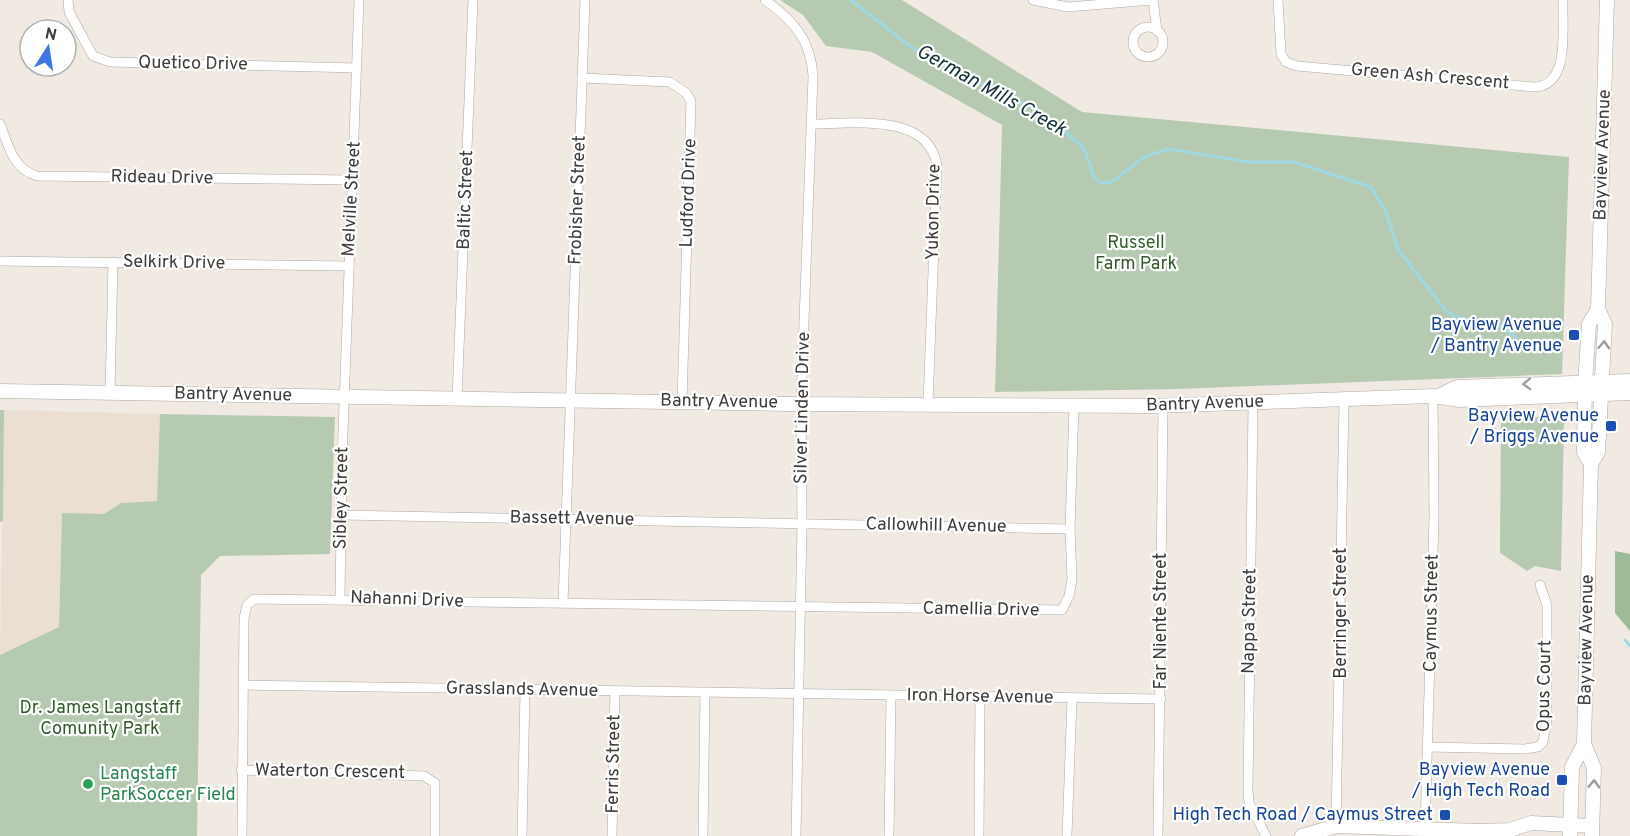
<svg xmlns="http://www.w3.org/2000/svg" width="1630" height="836" font-family="Overpass,sans-serif">
	<style>
		.built { fill: #eadfd2 }
		.green { fill: #b6cab2 }
		.forest { fill: #9dbb97 }
		.lines { fill: none; stroke-linecap: round; stroke-linejoin: round }
		.stream { stroke: #9ed9e3; stroke-width: 3 }
		.street-casing { stroke: #afa9a2; stroke-width: 10 }
		.secondary-casing { stroke: #afa9a2; stroke-width: 15 }
		.street { stroke: #fff; stroke-width: 9 }
		.secondary { stroke: #fff; stroke-width: 14 }
		.oneway { stroke: #9e9d9c }
		.transit-dot { fill: #1a4fb4; stroke: #fff; stroke-width: 2 }
		.leisure-dot { fill: #2e9e5b; stroke: #fff; stroke-width: 2 }
		.labels { text-anchor: middle; dominant-baseline: central; stroke-width: 4.5; stroke-linejoin: round; paint-order: stroke }
		.street-label { font-size: 18px; fill: #3d3b38; stroke: #fff }
		.park-label { font-size: 18px; fill: #325c29; stroke: #fff }
		.transit-label { font-size: 18px; fill: #164399; stroke: #fff; text-anchor: end }
		.leisure-label { font-size: 18px; fill: #27864d; stroke: #fff; text-anchor: start }
		.water-label { font-size: 20px; font-style: italic; fill: #133136; stroke: #fff }
	</style>
	<rect width="100%" height="100%" fill="#f0eae3"/>
	<polygon class="built" points="4,410 160,414 157,501 121,503 104,515 62,513 59,627 0,655"/>
	<g class="green">
		<polygon points="780,0 902,0 1082,112 1569,157 1562,374 1177,389 995,392 1002,125 872,52 826,46 803,15"/>
		<polygon points="0,410 4,410 3,521 0,522"/>
		<polygon points="160,414 335,417 330,554 220,556 201,575 197,836 0,836 0,655 59,627 62,513 104,514 121,503 157,501"/>
		<polygon points="1501,417 1564,417 1561,571 1535,566 1527,571 1500,553"/>
	</g>
	<polygon class="forest" points="1615,551 1630,554 1630,631 1615,613"/>
	<g class="lines">
		<g class="stream">
			<polyline points="851,0 911,47 970,76 998,94 1035,109 1052,120 1084,148 1095,179 1102,183 1112,182 1144,157 1168,149 1248,162 1294,162 1371,187 1386,212 1398,249 1446,311 1459,318 1498,323 1515,337 1521,349"/>
			<polyline points="1625,640 1630,646"/>
		</g>
		<g class="street-casing">
			<g id="street">
				<polyline points="68,0 69,12 93,56 110,62 357,68"/>
				<path d="M765,0C793,20 811,40 813,76L801,404L802,523L796,836"/>
				<polyline points="1033,0 1068,7 1152,0"/>
				<polyline points="1153,0 1157,31"/>
				<path d="M1278,0L1281,54L1286,62L1297,66L1534,87C1571,86 1562,28 1563,0"/>
				<circle cx="1148" cy="42" r="15"/>
				<polyline points="582,78 670,82 686,93 691,101 682,402"/>
				<path d="M0,124C9,146 12,168 37,176L354,180"/>
				<path d="M813,124C852,124 928,112 937,165L928,404"/>
				<polyline points="0,261 349,266"/>
				<polyline points="110,393 113,262"/>
				<polyline points="457,399 473,0"/>
				<polyline points="1253,402 1248,790 1249,803 1266,836"/>
				<polyline points="342,515 1070,529"/>
				<polyline points="340,598 342,459 359,0"/>
				<polyline points="563,603 585,0"/>
				<polyline points="243,685 1161,699"/>
				<polyline points="1428,747 1524,749 1538,747 1543,742 1547,720 1547,605 1540,585"/>
				<polyline points="241,770 424,776 435,783 435,836"/>
				<polyline points="1336,826 1344,400"/>
				<polyline points="1425,830 1434,518 1433,396"/>
				<polyline points="242,836 244,618 247,605 254,599 1062,610 1069,596 1072,580 1070,529 1074,405"/>
				<polyline points="522,836 525,691"/>
				<polyline points="612,836 615,691"/>
				<polyline points="703,836 705,693"/>
				<polyline points="889,836 891,696"/>
				<polyline points="979,836 980,698"/>
				<polyline points="1067,836 1072,699"/>
				<polyline points="1158,836 1163,406"/>
			</g>
		</g>
		<g class="secondary-casing">
			<g id="secondary">
				<polyline points="0,391 787,404 1153,406 1433,396 1460,400 1630,393"/>
				<polyline points="1439,396 1457,387 1630,381"/>
				<polyline points="1591,464 1584,452 1585,383 1589,324 1598,309"/>
				<polyline points="1302,836 1336,826 1479,831 1510,830 1531,823 1592,826"/>
				<polyline points="1570,836 1572,767 1584,744"/>
				<polyline points="1592,836 1594,768 1584,744 1591,464 1598,452 1605,324 1598,309 1607,0"/>
			</g>
		</g>
		<use href="#street" class="street"/>
		<use href="#secondary" class="secondary"/>
	</g>
	<defs><path id="oneway-chevron" d="M-2-3.5L2.5 0L-2 3.5" fill="none" stroke-width="1.6" stroke-linecap="round" stroke-linejoin="round" transform="scale(1.5)"/></defs>
	<g class="oneway">
		<use href="#oneway-chevron" transform="translate(1604 345) rotate(-87)"/>
		<use href="#oneway-chevron" transform="translate(1527 384) rotate(178)"/>
		<use href="#oneway-chevron" transform="translate(1594 784) rotate(-88)"/>
	</g>
	<g class="transit-dot">
		<rect x="1568" y="329" width="12" height="12" rx="3"/>
		<rect x="1605" y="420" width="12" height="12" rx="3"/>
		<rect x="1556" y="774" width="12" height="12" rx="3"/>
		<rect x="1439" y="809" width="12" height="12" rx="3"/>
	</g>
	<circle class="leisure-dot" cx="88" cy="784" r="6"/>
	<g class="labels">
		<g class="street-label">
			<text transform="translate(193 64) rotate(1)">Quetico Drive</text>
			<text transform="translate(1430 77) rotate(5)">Green Ash Crescent</text>
			<text transform="translate(1603 155) rotate(-88)">Bayview Avenue</text>
			<text transform="translate(162 178) rotate(1)">Rideau Drive</text>
			<text transform="translate(689 193) rotate(-88)">Ludford Drive</text>
			<text transform="translate(352 199) rotate(-87)">Melville Street</text>
			<text transform="translate(466 200) rotate(-88)">Baltic Street</text>
			<text transform="translate(578 200) rotate(-88)">Frobisher Street</text>
			<text transform="translate(934 212) rotate(-89)">Yukon Drive</text>
			<text transform="translate(174 263) rotate(1)">Selkirk Drive</text>
			<text transform="translate(233 395) rotate(1)">Bantry Avenue</text>
			<text transform="translate(719 402) rotate(1)">Bantry Avenue</text>
			<text transform="translate(1205 404) rotate(-2)">Bantry Avenue</text>
			<text transform="translate(803 408) rotate(-89)">Silver Linden Drive</text>
			<text transform="translate(342 498) rotate(-89)">Sibley Street</text>
			<text transform="translate(572 519) rotate(1)">Bassett Avenue</text>
			<text transform="translate(936 526) rotate(1)">Callowhill Avenue</text>
			<text transform="translate(407 600) rotate(2)">Nahanni Drive</text>
			<text transform="translate(981 610) rotate(1)">Camellia Drive</text>
			<text transform="translate(1341 613) rotate(-90)">Berringer Street</text>
			<text transform="translate(1432 613) rotate(-89)">Caymus Street</text>
			<text transform="translate(1161 621) rotate(-90)">Far Niente Street</text>
			<text transform="translate(1250 621) rotate(-89)">Nappa Street</text>
			<text transform="translate(1587 640) rotate(-89)">Bayview Avenue</text>
			<text transform="translate(1545 686) rotate(-89)">Opus Court</text>
			<text transform="translate(522 690) rotate(1)">Grasslands Avenue</text>
			<text transform="translate(980 697) rotate(1)">Iron Horse Avenue</text>
			<text transform="translate(614 764) rotate(-89)">Ferris Street</text>
			<text transform="translate(330 772) rotate(1)">Waterton Crescent</text>
		</g>
		<g class="park-label">
			<text x="1136" y="243">Russell<tspan x="1136" dy="21">Farm Park</tspan></text>
			<text x="100" y="708">Dr. James Langstaff<tspan x="100" dy="21">Comunity Park</tspan></text>
		</g>
		<g class="transit-label">
			<text x="1562" y="325">Bayview Avenue<tspan x="1562" dy="21">/ Bantry Avenue</tspan></text>
			<text x="1599" y="416">Bayview Avenue<tspan x="1599" dy="21">/ Briggs Avenue</tspan></text>
			<text x="1550" y="770">Bayview Avenue<tspan x="1550" dy="21">/ High Tech Road</tspan></text>
			<text x="1433" y="815">High Tech Road / Caymus Street</text>
		</g>
		<g class="leisure-label">
			<text x="100" y="774">Langstaff<tspan x="100" dy="21">ParkSoccer Field</tspan></text>
		</g>
		<g class="water-label">
			<text transform="translate(991 91) rotate(29)">German Mills Creek</text>
		</g>
	</g>
	<g transform="translate(48 48) rotate(12)"><circle r="28" fill="#ffffff" stroke="#b1b1af" stroke-width="1.5"/>
	<path d="M0-4.5L10 22L0 15L-10 22Z" fill="#3c77e7"/>
	<text y="-9" font-size="16" font-weight="bold" text-anchor="middle" fill="#3d3b38">N</text>
	</g>
</svg>
